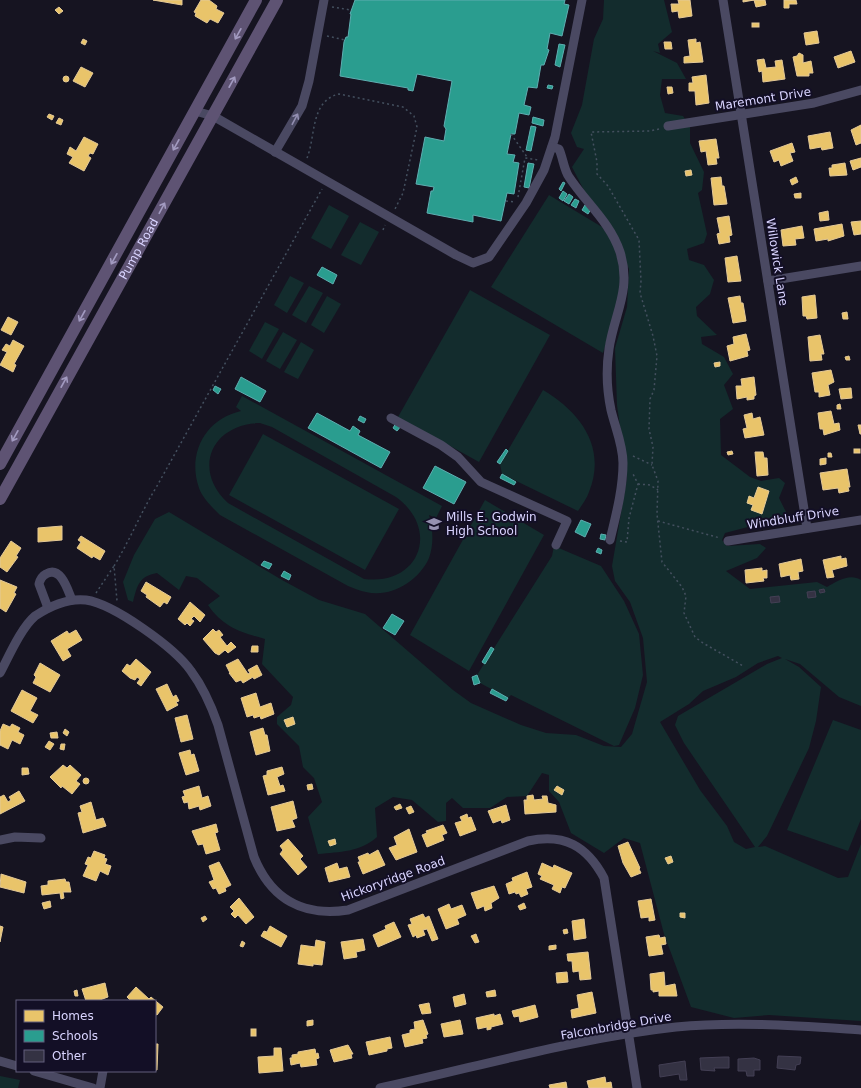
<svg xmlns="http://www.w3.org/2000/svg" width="861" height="1088" font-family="'DejaVu Sans',sans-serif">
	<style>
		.green { fill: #132c2d; fill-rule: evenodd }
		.homes { fill: #e9c46a; stroke: #e4c997 }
		.schools { fill: #2a9d8f; stroke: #5eaeb1 }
		.building { fill: #343243; stroke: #433f54 }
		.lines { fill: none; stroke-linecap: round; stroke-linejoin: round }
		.path { stroke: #44505f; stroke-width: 1.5; stroke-dasharray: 2 3; stroke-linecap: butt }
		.minor { stroke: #4a4962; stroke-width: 9 }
		.major { stroke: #5e5373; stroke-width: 12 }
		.oneway { stroke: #a29ac0 }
		.oneway2 { stroke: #928eb0 }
		.labels { text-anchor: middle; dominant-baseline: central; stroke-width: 4; stroke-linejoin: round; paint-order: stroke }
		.street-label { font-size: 12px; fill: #d9d4ff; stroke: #130f26 }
		.poi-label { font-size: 12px; fill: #d9d4ff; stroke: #130f26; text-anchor: start }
	</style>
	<rect width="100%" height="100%" fill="#161421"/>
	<g class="green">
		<path d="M604,0H664L672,32L658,44L660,53L653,51L677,63L686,79H662L660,95L665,113L683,116L690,127V143L704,172L702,190L698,193L707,234L704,243L687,249L689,260L704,265L714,280L710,294L696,307L697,316L717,335L701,337L702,344L724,357L733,374L724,385L733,409L720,419L721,455L750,477L761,481L779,478L785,483L779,498L786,512L782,518L725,533L722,540L727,546L760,544L766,548L757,558L726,571L750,589L817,582L827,587C837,581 850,573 861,580V706L839,697L800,664L785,659L799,667L821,687L816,721L809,748L767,836L758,847L765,846L838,878L848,877L861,844V1021L769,1015L734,1018L691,1007L664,934L640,843L624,838L604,853L571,833L559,802L549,791V775L542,773L527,796L507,797L490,808H463L452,798L446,803V821L438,822L412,800L393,797L375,808L377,837C360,852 340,852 318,854L308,817L322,802L314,778L303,767L299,746L277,724V717L291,705L293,697L262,664L265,639C240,632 223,627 208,605L220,596L197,578L186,576L179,590L157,573C139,576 137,586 133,602L128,600L123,582L134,555L155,519L169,512L282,580L319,600L365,614L453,690L471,703L521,725L546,733L576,735L604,746L621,747L632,734L647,682L643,638L630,602L615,581L612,566L627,478L617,405L615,348L627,307L629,269L607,221L589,200L572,167L584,149L577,147L571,133L582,105L594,39L603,19ZM778,656L782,658L767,664L678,716L675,725L684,743L755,847L746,849L734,842L727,826L700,790L660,722L689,704L703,691L736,677L758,663Z"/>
		<polygon points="549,195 602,227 613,242 621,272 618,303 603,353 491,287"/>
		<polygon points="329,205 349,216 331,249 311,238"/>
		<polygon points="360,222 379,232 361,265 341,255"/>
		<polygon points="290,276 304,283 287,313 274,305"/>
		<polygon points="309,286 323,293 306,323 292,315"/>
		<polygon points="470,290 550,335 479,462 398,417"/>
		<polygon points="327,296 341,304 324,333 311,325"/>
		<polygon points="265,322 279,329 262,359 249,351"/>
		<polygon points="283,332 297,340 280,369 266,361"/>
		<polygon points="301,342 314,350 298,379 284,372"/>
		<path d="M543,390C580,412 607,447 589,492C587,498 582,505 578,511L502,474L500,464Z"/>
		<path d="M242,396L442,506L436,518L429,515C433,529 434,544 429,558C419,581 391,598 366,592C360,591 354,588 348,586L220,515C212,507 203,499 199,488C187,454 205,419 241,411L236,407ZM260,423L272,427L396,497C441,530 419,586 364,579L228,503C192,470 211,424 260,423Z"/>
		<polygon points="263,434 399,509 365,570 229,495"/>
		<polygon points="485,500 544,535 469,671 410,635"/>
		<polygon points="554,546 601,566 624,601 639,634 643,675 635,708 619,745 614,746 511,695 508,698 480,683 477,675 552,556"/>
		<polygon points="833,720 861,730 861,819 848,851 787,830"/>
		<polygon points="0,1076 20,1080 18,1088 0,1088"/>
	</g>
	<g class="homes">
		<polygon points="153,0 182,0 182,5"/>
		<polygon points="201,0 209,0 217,6 216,9 224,13 218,23 210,19 207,23 195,16 196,13 194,12"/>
		<polygon points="678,0 690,0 692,16 679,18 678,11 672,12 671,4 679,4"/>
		<polygon points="743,0 765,0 766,5 756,7 754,0 743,2"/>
		<polygon points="784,0 796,0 797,4 789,4 789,8 784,8"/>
		<polygon points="59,7 63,11 59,14 55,10"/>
		<rect x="752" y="23" width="7" height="4"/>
		<polygon points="817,31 819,43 806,45 804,33"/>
		<polygon points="83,39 87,41 85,45 81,43"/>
		<polygon points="696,39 696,43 700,42 703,62 684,63 684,57 690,56 688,40"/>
		<polygon points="664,42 671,42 672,49 665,49"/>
		<polygon points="851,51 855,62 838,68 834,57"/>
		<polygon points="799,53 803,55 803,63 811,61 813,73 809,73 809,76 797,76 793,57 797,56"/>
		<polygon points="764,59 766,68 776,67 775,61 782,60 785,79 763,82 762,71 759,72 757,60"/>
		<polygon points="81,67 93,73 85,87 73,81"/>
		<polygon points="706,75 709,103 696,105 695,91 689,91 689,83 693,83 692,77"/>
		<circle cx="66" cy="79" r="3"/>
		<polygon points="667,87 672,87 673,93 668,94"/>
		<polygon points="49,114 54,116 52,120 47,117"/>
		<polygon points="59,118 63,120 61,125 56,123"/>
		<polygon points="861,125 861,143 856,145 851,130"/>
		<polygon points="830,132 833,148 822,150 821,147 810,149 808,136"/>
		<polygon points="84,137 98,144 93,154 90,153 88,156 91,158 84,171 69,163 73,157 67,154 70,147 76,151"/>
		<polygon points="716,139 719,158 716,158 717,164 708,165 706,151 701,152 699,141"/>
		<polygon points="792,143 795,152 790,153 793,161 781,166 779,160 774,162 770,151"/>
		<polygon points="861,158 861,167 853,170 850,161"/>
		<polygon points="845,163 847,175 830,176 829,168 832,168 832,165"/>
		<polygon points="691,170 692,175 686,176 685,171"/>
		<polygon points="721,177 722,186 724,186 727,204 714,205 711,178"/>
		<polygon points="796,177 798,182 792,185 790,180"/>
		<polygon points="801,193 801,198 795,198 794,194"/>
		<polygon points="828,211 829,220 820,221 819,213"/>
		<polygon points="729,216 732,235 729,236 730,242 719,244 717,234 720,233 717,218"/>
		<polygon points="861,221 861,234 854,235 851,222"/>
		<polygon points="842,224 844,236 828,241 828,239 816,241 814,229"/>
		<polygon points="802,226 804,238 795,239 796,245 783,246 781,230"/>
		<polygon points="737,256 741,281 728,282 725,258"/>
		<polygon points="815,295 817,318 807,319 806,316 803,316 802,297"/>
		<polygon points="740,296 741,303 743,303 746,321 733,323 728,298"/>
		<polygon points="847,312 848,319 843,319 842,313"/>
		<polygon points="8,317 18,322 11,335 1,330"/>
		<polygon points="746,334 750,350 747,351 748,356 730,361 727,346 734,344 733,337"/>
		<polygon points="820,335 824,354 821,354 822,360 810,361 808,337"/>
		<polygon points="13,340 24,346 14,364 16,365 13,372 0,365 7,352 2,350 6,344 10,346"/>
		<polygon points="849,356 850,360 846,360 845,357"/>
		<polygon points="720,362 720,366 715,367 714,363"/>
		<polygon points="831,370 834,382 828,385 830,395 819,397 819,392 815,392 812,373"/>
		<polygon points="754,377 756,395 754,396 754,399 747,400 747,397 737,399 736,386 742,386 741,379"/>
		<polygon points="851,388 852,398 841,399 839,389"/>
		<polygon points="840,404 841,409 837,409 837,405"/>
		<polygon points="831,411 834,424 839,423 840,430 824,435 823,429 820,429 818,413"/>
		<polygon points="752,413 753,419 760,417 764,435 745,438 743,429 747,428 744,415"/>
		<polygon points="858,425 861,425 861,434 860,434"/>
		<rect x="854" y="449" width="6" height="4"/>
		<polygon points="732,451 733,454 728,455 727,452"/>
		<polygon points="755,452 763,452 764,458 767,458 768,475 757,476"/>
		<polygon points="828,453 831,453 832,457 828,457"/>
		<polygon points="826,458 826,464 820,465 820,459"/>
		<polygon points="847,469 850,487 848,487 849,491 839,493 838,488 823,490 820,473"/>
		<polygon points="758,487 769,491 762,514 751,510 753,505 747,503 749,496 754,498"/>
		<polygon points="62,526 62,540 38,542 38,528"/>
		<polygon points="81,536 105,551 100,560 93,556 92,558 77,548 81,542 78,540"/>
		<polygon points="11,541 21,548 16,556 18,557 7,572 0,567 0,558"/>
		<polygon points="841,556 841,559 846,558 847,566 832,570 834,577 827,578 823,560"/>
		<polygon points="801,559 803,571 798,572 799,579 791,580 790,575 781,577 779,564"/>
		<polygon points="762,568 762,571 767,570 767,578 763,578 764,581 746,583 745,570"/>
		<polygon points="0,580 17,587 14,593 16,594 6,612 0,608"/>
		<polygon points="146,582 171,597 167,604 164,602 160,607 146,597 147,595 141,591"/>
		<polygon points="190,602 205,615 200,622 194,616 191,619 194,621 190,626 187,623 185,625 178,619"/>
		<polygon points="213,629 216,632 219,630 223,635 220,637 227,646 231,642 236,647 228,653 225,650 219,655 215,653 203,639"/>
		<polygon points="76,630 82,640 67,649 71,656 63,661 51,641 67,631 69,634"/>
		<polygon points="252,646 258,646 258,652 251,652"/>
		<polygon points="136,659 151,672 141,686 137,683 140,679 137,677 135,680 130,678 122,671 127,664 130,666"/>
		<polygon points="238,659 248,674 250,673 248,670 257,665 262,675 254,679 253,677 243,683 241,680 236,682 229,673 230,673 226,665"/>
		<polygon points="40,663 60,675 50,692 33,683 36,677 34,675"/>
		<polygon points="167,684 173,697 176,695 179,701 176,702 178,705 167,711 156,689"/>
		<polygon points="22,690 37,698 30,711 38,715 33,723 11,711"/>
		<polygon points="256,693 260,707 271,703 274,714 261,719 260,716 254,718 253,715 247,717 241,698"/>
		<polygon points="187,715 193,739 181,742 175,718"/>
		<polygon points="293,717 295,724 287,727 284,720"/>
		<polygon points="3,724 10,727 12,724 20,728 18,732 24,735 20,744 12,740 8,749 0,745 0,731"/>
		<polygon points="263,728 265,735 267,735 270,751 256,755 250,732"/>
		<polygon points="65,729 69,732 67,736 63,733"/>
		<polygon points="57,732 58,738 51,738 50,733"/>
		<polygon points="49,741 54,744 50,750 45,747"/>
		<polygon points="61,744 65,744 64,750 60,749"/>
		<polygon points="190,750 191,755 194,754 199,771 186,775 179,753"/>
		<polygon points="63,765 67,768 70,765 81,775 76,781 80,784 72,794 62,786 61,788 50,777"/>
		<polygon points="282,767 284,774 277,777 280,786 283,785 285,791 268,795 263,776 267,775 267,771"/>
		<polygon points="22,768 28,768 29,774 22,775"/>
		<circle cx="86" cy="781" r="3"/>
		<polygon points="312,784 313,789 308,790 307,785"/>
		<polygon points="199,786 202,798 208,796 211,806 200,810 199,806 189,809 188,802 184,803 182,797 185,796 183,791"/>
		<polygon points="557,786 564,790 562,795 554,790"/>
		<polygon points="19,791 25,801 0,814 0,797 4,795 8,802 11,800 9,797"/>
		<polygon points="533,795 534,800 543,799 542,796 547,796 548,803 556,805 556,812 525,814 524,800 527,800 527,796"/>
		<polygon points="293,801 297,818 292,820 295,827 277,831 271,807"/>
		<polygon points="91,802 96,820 103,818 106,826 83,833 78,813 82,812 80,806"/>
		<polygon points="400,804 402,808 396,810 394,807"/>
		<polygon points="506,805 510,820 502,823 501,820 493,823 488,811"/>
		<polygon points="411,806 414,812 409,814 406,808"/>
		<polygon points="467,814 468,818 471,817 476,830 460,836 455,823 462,821 460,817"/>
		<polygon points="216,824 218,832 215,833 220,850 206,854 203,844 198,845 192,831"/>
		<polygon points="443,825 447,833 442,835 444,840 427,847 422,835 427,833 426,831"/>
		<polygon points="409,829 417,852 396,860 389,848 397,845 394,837"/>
		<polygon points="288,839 303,856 300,859 307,867 298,875 280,854 283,850 280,846"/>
		<polygon points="335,839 336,844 330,846 328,841"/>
		<polygon points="628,842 640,868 639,869 641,873 631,877 623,863 618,846"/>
		<polygon points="378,850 385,865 363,874 358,862 360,862 358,857 368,853 369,855"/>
		<polygon points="94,851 105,855 104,858 107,859 105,864 111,866 108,875 100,871 96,881 83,876 88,865 85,864 88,857 91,858"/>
		<polygon points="671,856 673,862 668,864 665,858"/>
		<polygon points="219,862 231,885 225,888 226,891 219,894 216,888 213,889 209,882 214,880 209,866"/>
		<polygon points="337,863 339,869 347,867 350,877 329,882 325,868"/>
		<polygon points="542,863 553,868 554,865 572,873 565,888 562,887 560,893 552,889 554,885 540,879 542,876 538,874"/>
		<polygon points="527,872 532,887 526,889 528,894 521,897 519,893 516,894 515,892 509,894 506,884 513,881 512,878"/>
		<polygon points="1,874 26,882 24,893 0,887"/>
		<polygon points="65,879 66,882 69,882 71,892 63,892 64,898 61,899 60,893 42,895 41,886 48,885 48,881"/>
		<polygon points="494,886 499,898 491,903 492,908 485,911 484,906 477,909 471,893"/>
		<polygon points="239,898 254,917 246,924 238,915 235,918 231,914 234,911 230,907"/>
		<polygon points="651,899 655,920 649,921 649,917 641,918 638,901"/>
		<polygon points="50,901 51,907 44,909 42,903"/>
		<polygon points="524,903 526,908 520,910 518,906"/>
		<polygon points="449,904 451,909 462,905 466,915 457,919 459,924 446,929 438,909"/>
		<polygon points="680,913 685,913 685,918 680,917"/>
		<polygon points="423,914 425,918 429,916 438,939 432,941 427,929 423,930 425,935 417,938 416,935 413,937 408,925 412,924 410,919"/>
		<polygon points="205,916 207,919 203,922 201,918"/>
		<polygon points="584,919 586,938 574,940 572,921"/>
		<polygon points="394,922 401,937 378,947 373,935 386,929 385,926"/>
		<polygon points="0,926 3,927 0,942"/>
		<polygon points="270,926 287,936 281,947 261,936 264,931 267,932"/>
		<polygon points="567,929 568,933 564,934 563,930"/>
		<polygon points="476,934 479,942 475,943 471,936"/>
		<polygon points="659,935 660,938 665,937 666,944 661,945 663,954 649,956 646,937"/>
		<polygon points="363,939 365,950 356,952 357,957 344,959 341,942"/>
		<polygon points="316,940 325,942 322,965 313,964 313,966 298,964 301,945 315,947"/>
		<polygon points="242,941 245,943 243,947 240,946"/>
		<polygon points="556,945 556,949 549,950 549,946"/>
		<polygon points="588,952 591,979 580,980 579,971 573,972 572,961 568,961 567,954"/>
		<polygon points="567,972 568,982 557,983 556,973"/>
		<polygon points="664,972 665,986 675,984 677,996 659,996 659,991 653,992 653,990 651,990 650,974"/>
		<polygon points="105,983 108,997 97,1001 86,1001 82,989"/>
		<polygon points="136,987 149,999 151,997 163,1007 157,1015 155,1014 155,1001 131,1001 127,997"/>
		<polygon points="77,990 78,996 75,996 74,991"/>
		<polygon points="495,990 496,996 487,997 486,992"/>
		<polygon points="592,992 596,1013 572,1018 571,1010 579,1008 577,995"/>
		<polygon points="464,994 466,1004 455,1007 453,997"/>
		<polygon points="429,1003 431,1013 422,1014 419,1005"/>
		<polygon points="535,1005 538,1017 520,1022 519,1016 514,1017 512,1011"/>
		<polygon points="494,1014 494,1016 500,1014 503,1024 491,1027 491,1029 487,1030 487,1027 478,1029 476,1018"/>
		<polygon points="313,1020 313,1025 307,1026 307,1021"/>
		<polygon points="423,1020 428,1034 426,1035 427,1038 422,1039 423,1043 405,1047 402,1035 410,1033 410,1030 415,1029 414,1022"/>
		<polygon points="460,1020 463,1034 444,1037 441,1024"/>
		<rect x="251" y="1029" width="5" height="7"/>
		<polygon points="390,1037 392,1048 387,1049 387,1051 369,1055 366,1042"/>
		<polygon points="155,1044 158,1044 157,1070 155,1070"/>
		<polygon points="348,1045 353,1054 351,1054 352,1058 334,1062 330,1050"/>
		<polygon points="274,1048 281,1048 283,1071 259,1073 258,1057 274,1056"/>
		<polygon points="315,1049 316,1054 318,1053 319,1058 316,1059 317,1065 301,1067 300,1063 291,1065 290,1058 292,1058 292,1055 298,1054 298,1052"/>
		<polygon points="605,1077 606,1083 611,1082 612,1088 589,1088 587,1081"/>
		<polygon points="566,1082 567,1088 550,1088 549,1085"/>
	</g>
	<g class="schools">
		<polygon points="355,0 565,0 564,4 569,5 562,36 550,33 547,49 549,50 544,65 541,65 537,88 528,87 524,105 531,107 529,115 519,113 515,134 511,134 507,154 515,155 513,162 519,163 514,194 507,193 501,221 473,215 473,222 427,213 431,191 433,191 434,187 416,184 425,137 444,141 446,129 444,126 452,81 417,74 413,91 408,90 408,88 340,76 344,42 346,37 348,37 351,14 350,14"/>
		<polygon points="559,44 565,45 560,67 555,65"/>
		<polygon points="548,85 553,86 552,89 547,88"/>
		<polygon points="533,117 544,120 543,126 532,123"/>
		<polygon points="531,126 536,127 531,151 526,150"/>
		<polygon points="528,163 534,164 529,188 524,187"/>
		<polygon points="563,182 565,183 561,191 559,189"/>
		<polygon points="563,191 567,194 563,201 559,198"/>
		<polygon points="569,194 573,197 569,204 564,201"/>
		<polygon points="575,199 579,201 576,208 571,205"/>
		<polygon points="585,205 591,209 588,214 582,210"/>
		<polygon points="322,267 337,275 333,284 317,275"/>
		<polygon points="241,377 266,391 260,402 235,389"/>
		<polygon points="215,386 221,389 218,394 213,390"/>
		<polygon points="317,413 350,431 353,426 360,431 358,435 390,452 381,468 308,428"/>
		<polygon points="360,416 366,419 364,423 358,420"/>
		<polygon points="396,423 401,426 397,431 393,428"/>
		<polygon points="506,449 508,451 500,464 497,462"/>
		<polygon points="435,466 466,482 454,504 423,488"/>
		<polygon points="502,474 516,482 514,485 500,478"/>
		<polygon points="581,520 591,524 585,537 575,532"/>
		<polygon points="601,534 606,535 605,540 600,539"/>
		<polygon points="598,548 602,550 601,554 596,552"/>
		<polygon points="264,561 272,564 269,569 261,565"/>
		<polygon points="284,571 291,575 289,580 281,576"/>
		<polygon points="392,614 404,621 395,635 383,628"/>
		<polygon points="491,647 494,649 485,664 482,662"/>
		<polygon points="477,675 480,683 474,685 472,677"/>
		<polygon points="492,689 508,698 506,701 490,693"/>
	</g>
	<g class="building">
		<polygon points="824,589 825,592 820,593 819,590"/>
		<polygon points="815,591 816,597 808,598 807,592"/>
		<polygon points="779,596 780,602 771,603 770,597"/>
		<polygon points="778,1056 801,1057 800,1064 796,1065 795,1070 777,1068"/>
		<polygon points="724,1057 729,1057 729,1068 714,1068 715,1071 701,1070 700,1058"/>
		<polygon points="754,1058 760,1060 760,1070 754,1070 754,1076 747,1076 746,1071 738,1071 738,1059"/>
		<polygon points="685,1061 687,1080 680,1080 679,1074 660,1077 659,1065"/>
	</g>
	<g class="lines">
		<g class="path">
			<polyline points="332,7 351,10"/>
			<polyline points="327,36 345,40"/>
			<polyline points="659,129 650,131 591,132 597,162 597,174 608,186 639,240 641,281 640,293 653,336 657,356 654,390 650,399 649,429 653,447 652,465 658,481 657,514 662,562 682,587 686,596 684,613 695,637 703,643 743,666"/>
			<polyline points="511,134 527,157"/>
			<path d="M307,158C316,136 310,101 339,94L403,107L414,116L417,127L403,193L395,209"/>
			<polyline points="518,197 525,158 538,160"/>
			<polyline points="506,201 515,202"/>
			<polyline points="383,230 385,225"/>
			<polyline points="633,456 652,465"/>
			<polyline points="638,484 650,485 658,490"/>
			<polyline points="658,521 720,538"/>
			<polyline points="620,541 627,542 629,518 638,484 632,472"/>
			<path d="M114,566C130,540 141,512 157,486L322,189"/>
			<polyline points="96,593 114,566 117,601"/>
		</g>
		<g class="minor">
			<polyline points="723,0 807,528"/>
			<polyline points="195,111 213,116 456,255 473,263 489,257 526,203 544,170 555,137 582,0"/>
			<polyline points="668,126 814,103 861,90"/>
			<path d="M552,147L559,149C563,158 564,170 569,177C586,203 610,222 620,252C632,290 614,314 609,349C606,369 607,391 611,410C615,427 623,445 623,463C623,489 616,515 610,540"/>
			<polyline points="275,152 302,106 309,81 324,0"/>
			<polyline points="768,281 861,266"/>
			<polyline points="391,418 441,445 458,457 481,482 567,521 556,545"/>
			<polyline points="728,541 861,520"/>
			<path d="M48,608L39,584C40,580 42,576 46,574C61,565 68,591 72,600"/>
			<path d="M0,673C9,656 21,628 35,616C50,606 68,598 86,600C114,604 175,648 191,671C203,687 211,705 218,725L254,857C271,899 303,917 348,910L528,841C564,833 587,846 604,878L637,1088"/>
			<polyline points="0,840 15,837 41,838"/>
			<polyline points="0,1061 17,1066"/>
			<polyline points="34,1071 93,1088"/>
			<polyline points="100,1088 103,1071"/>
			<path d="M380,1088C478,1067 576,1038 676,1027C738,1021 800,1026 861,1030"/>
		</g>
		<g class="major">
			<polyline points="0,464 256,0"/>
			<path id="s1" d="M0,499L277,0"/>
		</g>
	</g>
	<defs><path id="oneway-shaft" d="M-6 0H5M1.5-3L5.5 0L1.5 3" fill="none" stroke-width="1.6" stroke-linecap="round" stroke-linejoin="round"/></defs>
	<g class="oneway">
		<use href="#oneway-shaft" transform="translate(238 34) rotate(119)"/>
		<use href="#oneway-shaft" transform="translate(232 82) rotate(-61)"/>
		<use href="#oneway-shaft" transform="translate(176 145) rotate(119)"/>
		<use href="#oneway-shaft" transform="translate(162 208) rotate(-62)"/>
		<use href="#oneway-shaft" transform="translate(114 259) rotate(119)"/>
		<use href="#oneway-shaft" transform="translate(82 316) rotate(119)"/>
		<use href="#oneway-shaft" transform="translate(64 382) rotate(-61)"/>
		<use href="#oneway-shaft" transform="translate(15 436) rotate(119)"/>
	</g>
	<use class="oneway2" href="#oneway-shaft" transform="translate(295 119) rotate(-62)"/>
	<defs>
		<g id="school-bare" transform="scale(1.2)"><path d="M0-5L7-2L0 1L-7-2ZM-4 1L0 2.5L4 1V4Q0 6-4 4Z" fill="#9591b1" stroke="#130f26" stroke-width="2.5" paint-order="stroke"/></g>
	</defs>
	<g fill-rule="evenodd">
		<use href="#school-bare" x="434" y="524"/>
	</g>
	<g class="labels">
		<g class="street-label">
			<text transform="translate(763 99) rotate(-9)">Maremont Drive</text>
			<text stroke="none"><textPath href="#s1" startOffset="286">Pump Road</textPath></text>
			<text transform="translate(777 262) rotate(81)">Willowick Lane</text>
			<text transform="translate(793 518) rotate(-9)">Windbluff Drive</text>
			<text transform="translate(393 879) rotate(-20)">Hickoryridge Road</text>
			<text transform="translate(616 1026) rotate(-10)">Falconbridge Drive</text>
		</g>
		<g class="poi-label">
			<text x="446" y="517">Mills E. Godwin<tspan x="446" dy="14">High School</tspan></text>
		</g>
	</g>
	<rect x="16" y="1000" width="140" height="72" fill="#130f26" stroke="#625e7d"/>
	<rect x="24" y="1010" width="20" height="12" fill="#e9c46a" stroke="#625e7d"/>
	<text x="52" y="1020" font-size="12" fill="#d9d4ff">Homes</text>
	<rect x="24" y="1030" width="20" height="12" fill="#2a9d8f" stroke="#625e7d"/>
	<text x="52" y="1040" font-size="12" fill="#d9d4ff">Schools</text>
	<rect x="24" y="1050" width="20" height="12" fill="#343243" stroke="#625e7d"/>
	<text x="52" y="1060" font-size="12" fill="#d9d4ff">Other</text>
</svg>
